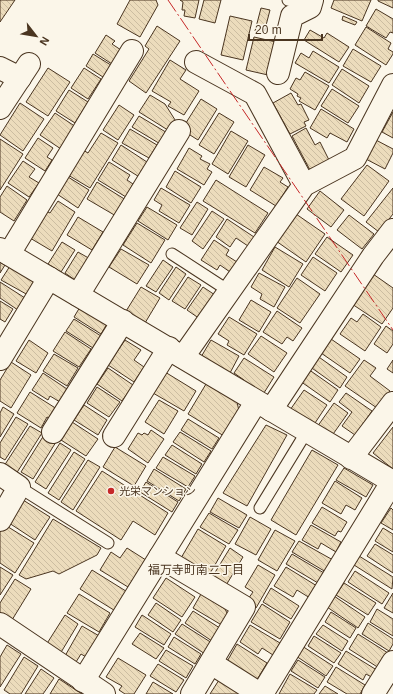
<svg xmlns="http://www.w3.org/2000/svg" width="393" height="694" font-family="Helvetica,'Noto Sans JP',sans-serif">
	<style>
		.building { fill: url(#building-back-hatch); stroke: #4a3520 }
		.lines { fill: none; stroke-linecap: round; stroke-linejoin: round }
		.lane-casing { stroke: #4a3520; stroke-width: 13 }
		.street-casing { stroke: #4a3520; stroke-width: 24 }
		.lane { stroke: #fbf6e9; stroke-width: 11 }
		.street { stroke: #fbf6e9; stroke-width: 22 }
		.power { stroke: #c62828; stroke-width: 1; stroke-dasharray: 14 3 2 3; stroke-linecap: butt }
		.poi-dot { fill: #c62828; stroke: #fbf6e9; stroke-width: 1.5 }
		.labels { text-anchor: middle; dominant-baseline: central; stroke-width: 3; stroke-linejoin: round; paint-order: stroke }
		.poi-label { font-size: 11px; fill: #4a3520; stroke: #fbf6e9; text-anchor: start }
		.neighbourhood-label { font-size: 12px; fill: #4a3520; stroke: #fbf6e9 }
	</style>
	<defs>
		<pattern id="building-back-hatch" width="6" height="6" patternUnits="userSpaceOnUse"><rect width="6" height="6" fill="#ecdcbc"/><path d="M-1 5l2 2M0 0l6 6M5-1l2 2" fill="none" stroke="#ccbda1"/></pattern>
	</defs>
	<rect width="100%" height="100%" fill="#fbf6e9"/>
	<g class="building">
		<polygon points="0,0 15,0 0,22"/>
		<polygon points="130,0 156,0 158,5 140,37 117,24"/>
		<polygon points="180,0 199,0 195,18 184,16 185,10 182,10 183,2"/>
		<polygon points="204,0 221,0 215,23 199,19"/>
		<polygon points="334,0 371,0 362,21 331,8"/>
		<polygon points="393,0 393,8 378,1 378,0"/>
		<polygon points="261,8 270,10 264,33 255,31"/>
		<polygon points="376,9 393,19 393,33 390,32 386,38 366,26"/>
		<polygon points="230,16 252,21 243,60 221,55"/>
		<polygon points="343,16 357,22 355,25 342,20"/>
		<polygon points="157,26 180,41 146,93 129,81 149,49 145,46"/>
		<polygon points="366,27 391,43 388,49 393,52 393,54 386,65 355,45"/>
		<polygon points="310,30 324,38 327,33 349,47 339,62 304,40"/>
		<polygon points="106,35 115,41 112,44 124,52 115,66 95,53"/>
		<polygon points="254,37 276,42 268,75 246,70"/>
		<polygon points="353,49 381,66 371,82 343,66"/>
		<polygon points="313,51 339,67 329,83 295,63 301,53 309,58"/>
		<polygon points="93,54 114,67 106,79 86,66"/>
		<polygon points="170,60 186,70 180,79 199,91 184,115 168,106 171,102 152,91"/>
		<polygon points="48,68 70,82 48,116 26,102"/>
		<polygon points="84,68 101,79 88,99 71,88"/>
		<polygon points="342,69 369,86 359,103 332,85"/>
		<polygon points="305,72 329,86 315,110 299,101 301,98 297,96 298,94 290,89 296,78 300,80"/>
		<polygon points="332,89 359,106 348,123 321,106"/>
		<polygon points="69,90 88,102 75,123 56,111"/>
		<polygon points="291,93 298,105 301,104 309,120 304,122 306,126 290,134 273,103"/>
		<polygon points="150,95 165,104 177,123 171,132 139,112"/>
		<polygon points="201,99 217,109 198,140 190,135 184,126"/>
		<polygon points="20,103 44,119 23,151 0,135"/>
		<polygon points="119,105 134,115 118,140 103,130"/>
		<polygon points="321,109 354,129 347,142 330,133 327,138 310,128"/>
		<polygon points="393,112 393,138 382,132"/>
		<polygon points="55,113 76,127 61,149 40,135"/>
		<polygon points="219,113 234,122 214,154 199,145"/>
		<polygon points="139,116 169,134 162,145 132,127"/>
		<polygon points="306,128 315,145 320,142 329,160 310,170 292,136"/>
		<polygon points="130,129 157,145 149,158 122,143"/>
		<polygon points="231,131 248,141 228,174 212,164"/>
		<polygon points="101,133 118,143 90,188 68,175 83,150 88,153"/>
		<polygon points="38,138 53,148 47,157 52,160 45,171 25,158"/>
		<polygon points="0,139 23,154 0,190"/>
		<polygon points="374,139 393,149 393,153 385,169 364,158"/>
		<polygon points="121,145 150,164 141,178 112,160"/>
		<polygon points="248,145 265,155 246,187 229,177"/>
		<polygon points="189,148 202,156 200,159 210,164 207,169 212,172 204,185 177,169"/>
		<polygon points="23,161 35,169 29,177 39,183 29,197 8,183"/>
		<polygon points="109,162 130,175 127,180 133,184 126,197 98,180"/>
		<polygon points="367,165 389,181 364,216 341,199"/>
		<polygon points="264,167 283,178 280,182 288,187 276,206 250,190"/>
		<polygon points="175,171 201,187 191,203 166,187"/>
		<polygon points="68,177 89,190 78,208 57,194"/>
		<polygon points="216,180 268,213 255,233 203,201"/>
		<polygon points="97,182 126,200 116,216 87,199"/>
		<polygon points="7,186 27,200 14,221 0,212 0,197"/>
		<polygon points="161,188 190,205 179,223 159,211 162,205 154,200"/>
		<polygon points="393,188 393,214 379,232 366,222"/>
		<polygon points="320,191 344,210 331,227 307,209"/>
		<polygon points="58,201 75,212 52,251 30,238 46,211 50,213"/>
		<polygon points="197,202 208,209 192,235 180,228"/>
		<polygon points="147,207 177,225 168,240 138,221"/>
		<polygon points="212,211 224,219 203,249 192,241"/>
		<polygon points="296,214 325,234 306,262 276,241"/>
		<polygon points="349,215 374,234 362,249 337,230"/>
		<polygon points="78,217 103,232 92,250 67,235"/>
		<polygon points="227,219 254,237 248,246 236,238 230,247 216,237"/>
		<polygon points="137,223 165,240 151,263 123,245"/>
		<polygon points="327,237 353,255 341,272 315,254"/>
		<polygon points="214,240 229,250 226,255 237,262 230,272 220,265 217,270 201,260"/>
		<polygon points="62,242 75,250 61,272 48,264"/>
		<polygon points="275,247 303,264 289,287 262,270"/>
		<polygon points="121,249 149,265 137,284 109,267"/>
		<polygon points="78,252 92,260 78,282 65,273"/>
		<polygon points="313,257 337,273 325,291 301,275"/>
		<polygon points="163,260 173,267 156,292 146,286"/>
		<polygon points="0,262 5,265 0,273"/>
		<polygon points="10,266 36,282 28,295 1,280"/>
		<polygon points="176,267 186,274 169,300 159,293"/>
		<polygon points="259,273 285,287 274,307 260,299 262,294 251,287"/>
		<polygon points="373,274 393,288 393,308 382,324 352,304"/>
		<polygon points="188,277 201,285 185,309 172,301"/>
		<polygon points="297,278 320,294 300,323 277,308"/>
		<polygon points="0,282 25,298 18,310 0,298"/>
		<polygon points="141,287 160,298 142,328 123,316"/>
		<polygon points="203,287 215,295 200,319 187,310"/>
		<polygon points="251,300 271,312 259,332 239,320"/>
		<polygon points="0,301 13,309 5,322 0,319"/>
		<polygon points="80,307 107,324 101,334 74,317"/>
		<polygon points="277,311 302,328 293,341 287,337 282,344 263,332"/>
		<polygon points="363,314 381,327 365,351 340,334 351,318 357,322"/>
		<polygon points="229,317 257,334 244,355 227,345 229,341 218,334"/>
		<polygon points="74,319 101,336 93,348 66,331"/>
		<polygon points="386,326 393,331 393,344 387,353 374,344"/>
		<polygon points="65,332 91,349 79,367 53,351"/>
		<polygon points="261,336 287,353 274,372 248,354"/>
		<polygon points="331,339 360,359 350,373 321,353"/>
		<polygon points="29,340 48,353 36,373 16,361"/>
		<polygon points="125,340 141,350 134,360 144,367 134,382 108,365"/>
		<polygon points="211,340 239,356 230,373 201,357"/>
		<polygon points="54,354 78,368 67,386 43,371"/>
		<polygon points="316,355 347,377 340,388 309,366"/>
		<polygon points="244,358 274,377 262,396 242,383 244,380 234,373"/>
		<polygon points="364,360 376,368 370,376 390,391 377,408 345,386"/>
		<polygon points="393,360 393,373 387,369"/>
		<polygon points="11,362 31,375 11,408 0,401 0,380"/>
		<polygon points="108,368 133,385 122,401 97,384"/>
		<polygon points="308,369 338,390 330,402 300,381"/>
		<polygon points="165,372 196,391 184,411 153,393"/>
		<polygon points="43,373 67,389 60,402 50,396 48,400 32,390"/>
		<polygon points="206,384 237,402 239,411 224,436 188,414"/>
		<polygon points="97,387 120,402 109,417 87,403"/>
		<polygon points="304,390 327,405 313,426 290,410"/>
		<polygon points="30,392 57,409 51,419 47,417 41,428 17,413"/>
		<polygon points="346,393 372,411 355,435 342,426 352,412 339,402"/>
		<polygon points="159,400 178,411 164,434 145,422"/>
		<polygon points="334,403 348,413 331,437 317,427"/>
		<polygon points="84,405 107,420 98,435 74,420"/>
		<polygon points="3,407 14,414 0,437 0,413"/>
		<polygon points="16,417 28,424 5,460 0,457 0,443"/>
		<polygon points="188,419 219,438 212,449 181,430"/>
		<polygon points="72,422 98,439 86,456 61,440"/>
		<polygon points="266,425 287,435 247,506 223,493"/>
		<polygon points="30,426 42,433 16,474 4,466"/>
		<polygon points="393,427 393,469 373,453"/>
		<polygon points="151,430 164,439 148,463 128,449 138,433 142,435 144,433 148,435"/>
		<polygon points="180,432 211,451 204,462 173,442"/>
		<polygon points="44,435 56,442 33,479 21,472"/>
		<polygon points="60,443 71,450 46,489 35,482"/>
		<polygon points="172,445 202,464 196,474 165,455"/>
		<polygon points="115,447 146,466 134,486 103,467"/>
		<polygon points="312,450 338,465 296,535 271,520"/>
		<polygon points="74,452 85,459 59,500 48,493"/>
		<polygon points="163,457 195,476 188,487 156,468"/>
		<polygon points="88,460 100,467 73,510 61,502"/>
		<polygon points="344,468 373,485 366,497 336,480"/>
		<polygon points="154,469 186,489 179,501 147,481"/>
		<polygon points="102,471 168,513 155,535 133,521 121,540 76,511"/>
		<polygon points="335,481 362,498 355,510 346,505 341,514 322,503"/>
		<polygon points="146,482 178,502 172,512 140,492"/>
		<polygon points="218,498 247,515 239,528 210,512"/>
		<polygon points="23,500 50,517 35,540 6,521"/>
		<polygon points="322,507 347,522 341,532 338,531 335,536 312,523"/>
		<polygon points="391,508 393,510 393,530 381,523"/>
		<polygon points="209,513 238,530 229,544 200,527"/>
		<polygon points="250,517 271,529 256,555 235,544"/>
		<polygon points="53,519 101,548 97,555 59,574 53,571 26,579 19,575"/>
		<polygon points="5,525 34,543 15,573 0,563 0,532"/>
		<polygon points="311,525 341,542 336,552 321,543 318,549 302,540"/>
		<polygon points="383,528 393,534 393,552 375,541"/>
		<polygon points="198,529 226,546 209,575 181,558"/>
		<polygon points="275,530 295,541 277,571 258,560"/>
		<polygon points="299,541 333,560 326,572 292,552"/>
		<polygon points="375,544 393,555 393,573 367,556"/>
		<polygon points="127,548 149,562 142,572 139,570 128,587 100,570 111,552 120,558"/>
		<polygon points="230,548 243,557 225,587 211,579"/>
		<polygon points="292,554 324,573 318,583 286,564"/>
		<polygon points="359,556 393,577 392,589 354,565"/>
		<polygon points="258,565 275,575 256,608 246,602 253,592 245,587"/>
		<polygon points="0,567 13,575 0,595"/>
		<polygon points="286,567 317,586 310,598 297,590 293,597 274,586"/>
		<polygon points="92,570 129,593 117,612 80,589"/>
		<polygon points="355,571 389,593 382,604 348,582"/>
		<polygon points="166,578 195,597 182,617 153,598"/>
		<polygon points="15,579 31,589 12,620 0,613 0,603"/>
		<polygon points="344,583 376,603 368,615 336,595"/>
		<polygon points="271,588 299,606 291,619 263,602"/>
		<polygon points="393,593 393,613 384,608"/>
		<polygon points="79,594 110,613 99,632 67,613"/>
		<polygon points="201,594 225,609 230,619 225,627 193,608"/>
		<polygon points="334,596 365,617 358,628 327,607"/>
		<polygon points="156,603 181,620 173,632 148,615"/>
		<polygon points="262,604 290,622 280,639 251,622"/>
		<polygon points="377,609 393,619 393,636 370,622"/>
		<polygon points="193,611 223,630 215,643 185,623"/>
		<polygon points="331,612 356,628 350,638 325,622"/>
		<polygon points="65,615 78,624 60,654 46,645"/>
		<polygon points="142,615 171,634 164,645 135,627"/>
		<polygon points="368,623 393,639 393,644 389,651 362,634"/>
		<polygon points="182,624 212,643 205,654 175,634"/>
		<polygon points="250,625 280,643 273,655 262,648 258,654 240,642"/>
		<polygon points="323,625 348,641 342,651 316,634"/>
		<polygon points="82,626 101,637 88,658 81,654 76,662 65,656"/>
		<polygon points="140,633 164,648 156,659 132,644"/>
		<polygon points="358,634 388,653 379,668 349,649"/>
		<polygon points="314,636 341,653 334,663 308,646"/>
		<polygon points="174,637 201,654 195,664 168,647"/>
		<polygon points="237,644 267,663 255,683 225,665"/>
		<polygon points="7,645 21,654 0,687 0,657"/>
		<polygon points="302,646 333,666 326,676 296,656"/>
		<polygon points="166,650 193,666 186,678 159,661"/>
		<polygon points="346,651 380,672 375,679 366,674 363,680 338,664"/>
		<polygon points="24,657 38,666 21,694 10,694 4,690"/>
		<polygon points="118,658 146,675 134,694 125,694 119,690 122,686 106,677"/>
		<polygon points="298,660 325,677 318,688 291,671"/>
		<polygon points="158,664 184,680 176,692 150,676"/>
		<polygon points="336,667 365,685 360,694 347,694 327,682"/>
		<polygon points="41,669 54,678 43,694 25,694"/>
		<polygon points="290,674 317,690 314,694 279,694"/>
		<polygon points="59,679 82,694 50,694"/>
		<polygon points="219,680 241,694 210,694"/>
		<polygon points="153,682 173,694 146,694"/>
		<polygon points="325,686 338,694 319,694"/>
	</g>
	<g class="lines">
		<g class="lane-casing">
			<g id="lane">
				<polyline points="288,0 311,4"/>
				<polyline points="172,254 229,291"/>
				<polyline points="19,487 108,543"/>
				<polyline points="260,508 307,431"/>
			</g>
		</g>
		<g class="street-casing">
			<g id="street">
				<polyline points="196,62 255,94 304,185"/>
				<polyline points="0,68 20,78"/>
				<polyline points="278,73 292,16 310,7 312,0"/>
				<polyline points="0,108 29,64"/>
				<polyline points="0,249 393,482"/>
				<polyline points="9,254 132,51"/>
				<polyline points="78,295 179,131"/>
				<polyline points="183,357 304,185 355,158 393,85"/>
				<polyline points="0,359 49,278"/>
				<polyline points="271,410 373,256 393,230"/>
				<polyline points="53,432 123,321"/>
				<polyline points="114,436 169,348"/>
				<polyline points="351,458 393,403"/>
				<polyline points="0,474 19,487 0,520"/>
				<polyline points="160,557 244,607 192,694"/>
				<polyline points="0,624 104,694"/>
				<polyline points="211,663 260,694"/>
				<polyline points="83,681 256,402"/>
				<polyline points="262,694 392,482"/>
				<polyline points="373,694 393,662"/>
			</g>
		</g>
		<use href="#lane" class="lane"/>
		<use href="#street" class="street"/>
		<polyline class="power" points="168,0 393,330"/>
	</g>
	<circle class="poi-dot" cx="111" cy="491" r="4"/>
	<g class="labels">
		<g class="poi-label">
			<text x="119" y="491">光栄マンション</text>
		</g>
		<g class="neighbourhood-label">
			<text x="196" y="570">福万寺町南二丁目</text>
		</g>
	</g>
	<g transform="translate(36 36) rotate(121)" stroke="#fbf6e9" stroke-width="3" paint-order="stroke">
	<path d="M0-3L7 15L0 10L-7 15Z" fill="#4a3520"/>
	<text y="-6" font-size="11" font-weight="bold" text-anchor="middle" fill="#4a3520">N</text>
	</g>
	<path d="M249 34v6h73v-6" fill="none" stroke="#4a3520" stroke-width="2"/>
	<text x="255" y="34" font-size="12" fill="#4a3520" stroke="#fbf6e9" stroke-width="3" paint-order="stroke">20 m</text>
</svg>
